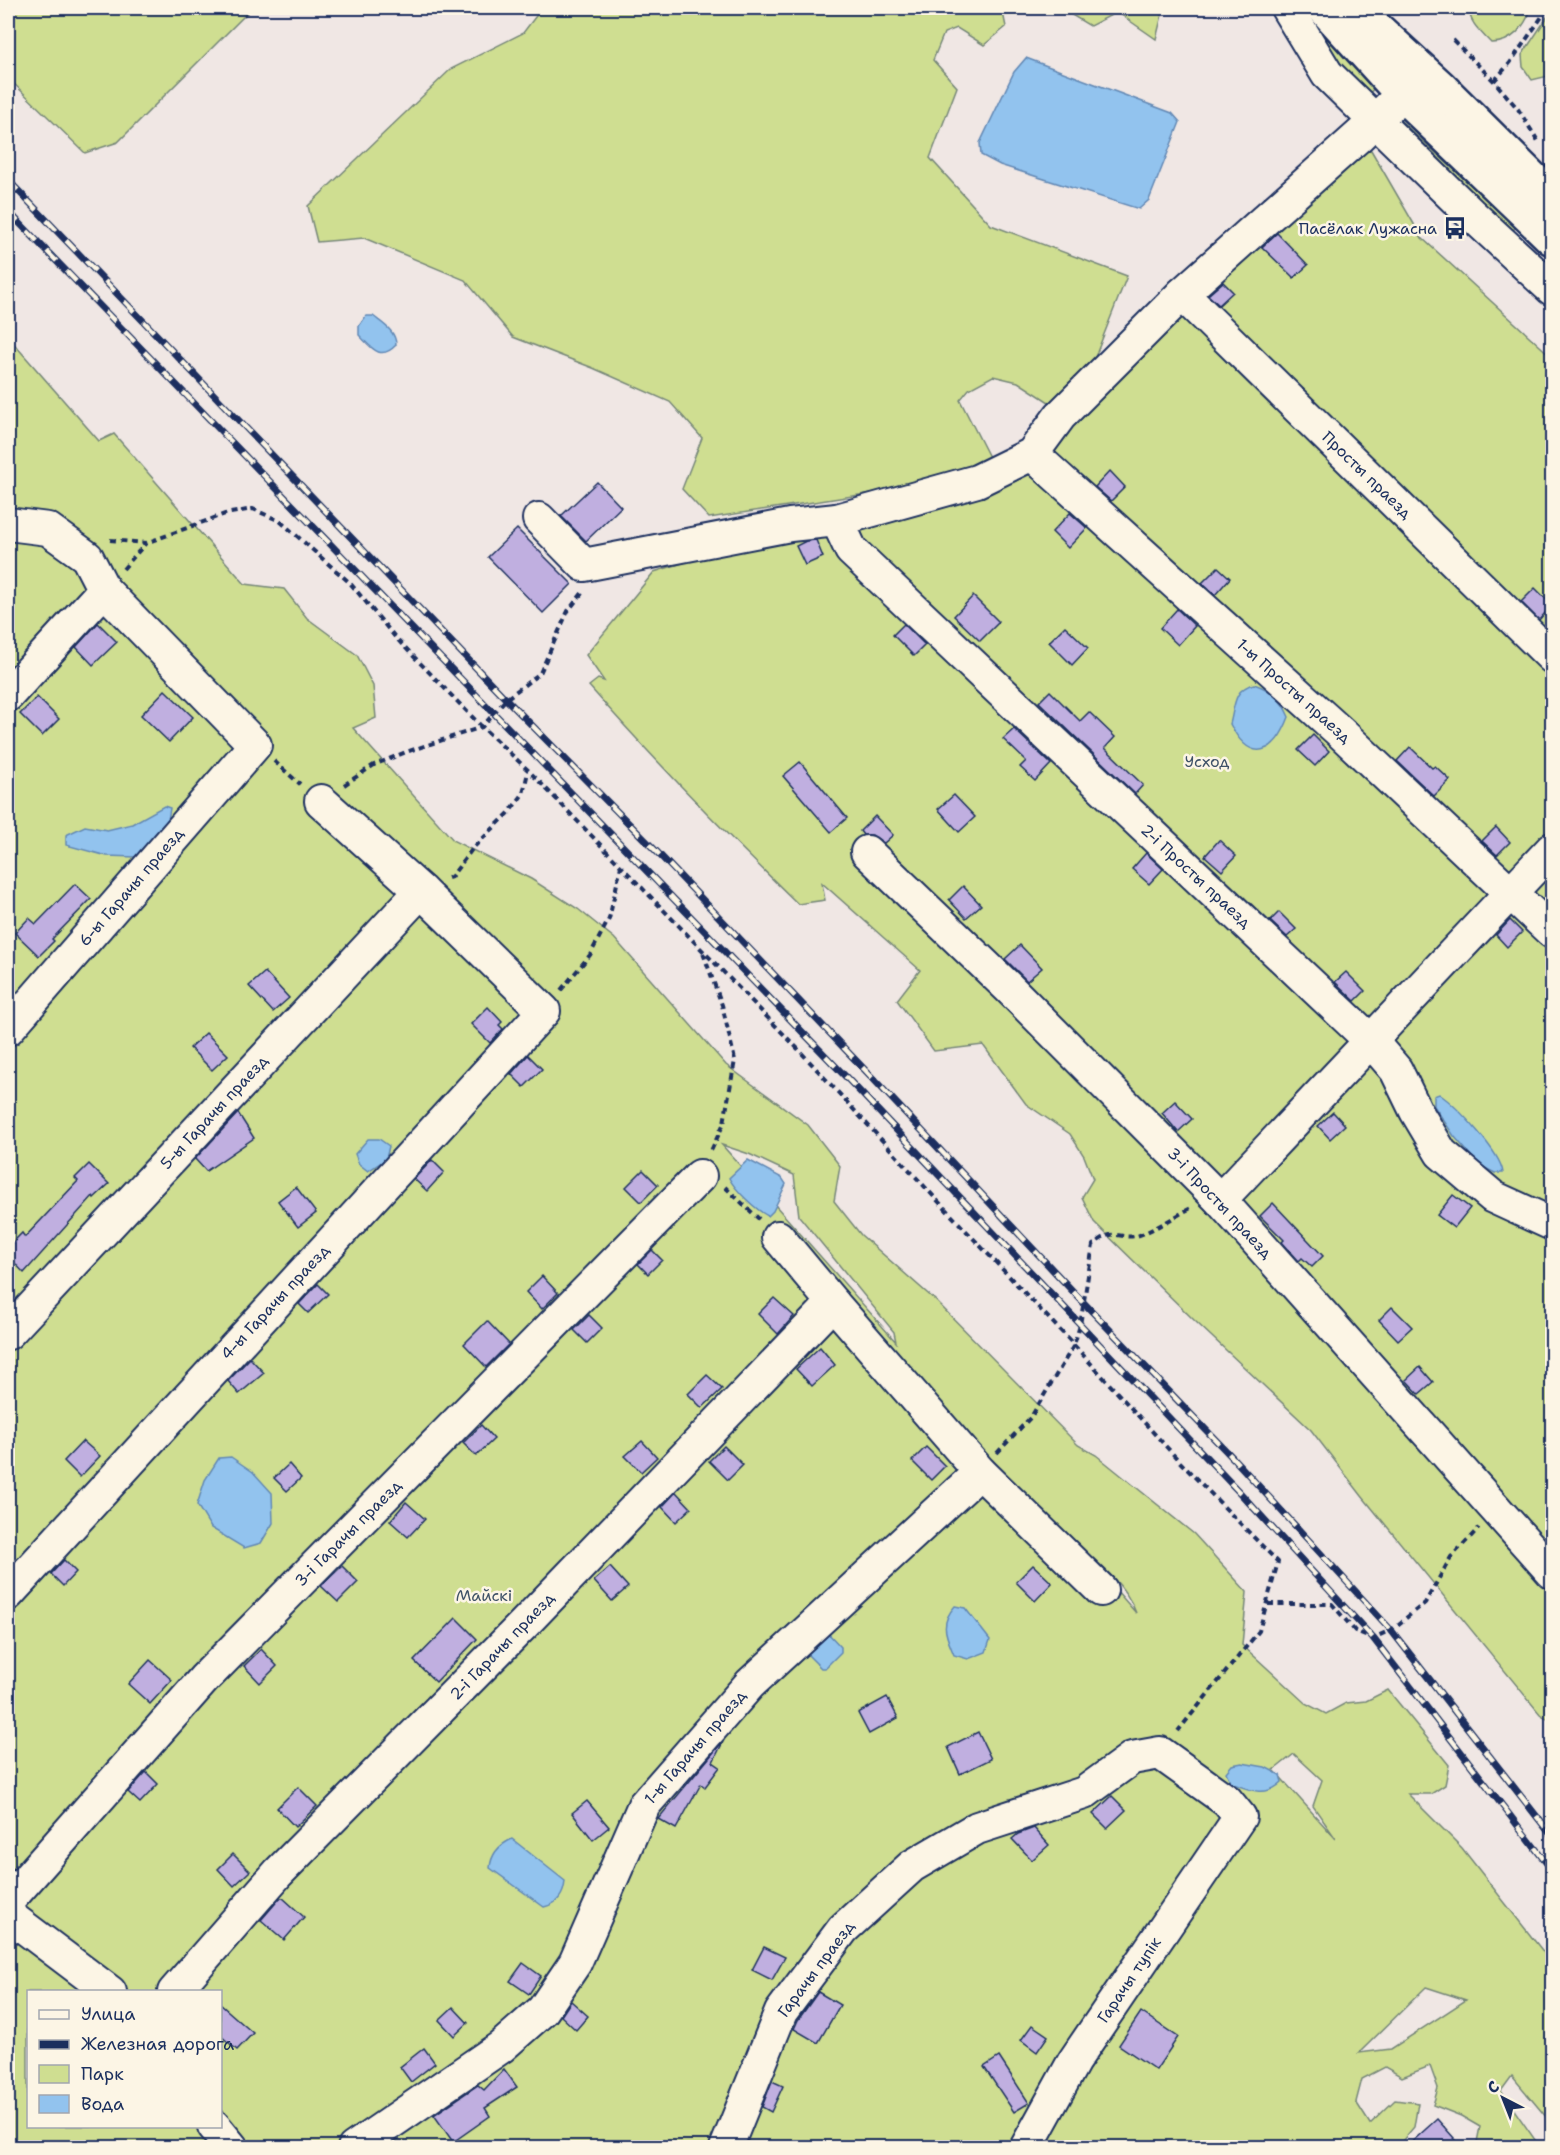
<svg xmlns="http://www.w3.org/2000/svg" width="1560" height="2155" font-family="'Shantell Sans',sans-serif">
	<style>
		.green { fill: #cfde91; stroke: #758678; stroke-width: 1.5; fill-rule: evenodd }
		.water { fill: #92c3ee; stroke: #6288b4; stroke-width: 1.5 }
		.building { fill: #c0afe0; stroke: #1b2f5e; stroke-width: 1.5 }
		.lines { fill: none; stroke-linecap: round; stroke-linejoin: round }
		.minor-casing { stroke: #1b2f5e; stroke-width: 36 }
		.major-casing { stroke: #1b2f5e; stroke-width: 38 }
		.path { stroke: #1b2f5e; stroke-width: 4; stroke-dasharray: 6 4.5; stroke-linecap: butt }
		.minor { stroke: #fcf5e5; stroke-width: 32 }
		.major { stroke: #fcf5e5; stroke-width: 33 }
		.rail-casing { stroke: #1b2f5e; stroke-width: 7 }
		.rail { stroke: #fcf5e5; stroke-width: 4.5; stroke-dasharray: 14; stroke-linecap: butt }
		.labels { text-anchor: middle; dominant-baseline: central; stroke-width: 5; stroke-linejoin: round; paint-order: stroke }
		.poi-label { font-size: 16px; fill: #1b2f5e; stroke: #fcf5e5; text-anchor: end }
		.street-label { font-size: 16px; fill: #1b2f5e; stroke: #fcf5e5 }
		.park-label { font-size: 16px; fill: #3f5268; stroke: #fcf5e5 }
	</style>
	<rect width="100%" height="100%" fill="#f0e7e4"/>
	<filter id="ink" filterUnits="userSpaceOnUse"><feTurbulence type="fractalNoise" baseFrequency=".0167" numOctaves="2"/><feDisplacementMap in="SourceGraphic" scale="12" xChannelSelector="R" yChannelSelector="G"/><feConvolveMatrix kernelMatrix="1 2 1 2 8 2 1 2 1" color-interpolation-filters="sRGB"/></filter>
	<g filter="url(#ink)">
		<g class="green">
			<polygon points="8,8 252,8 118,142 85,153 8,78"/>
			<polygon points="542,8 1002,8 1006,27 984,45 957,28 944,33 933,60 957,87 930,158 991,225 1127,276 1086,380 1052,404 1018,382 993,376 969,389 960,400 991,461 911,487 709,518 682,489 702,438 670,402 593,368 513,337 465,280 364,238 317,242 308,206 451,69 523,33"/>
			<polygon points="1060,8 1160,8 1162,15 1156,39 1117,12 1090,26"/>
			<path d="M1469,8H1532C1524,27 1513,43 1491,43C1481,32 1469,23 1469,8Z"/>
			<polygon points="1552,10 1552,80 1548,76 1532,80 1523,67 1522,55"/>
			<polygon points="1322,18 1380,83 1364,98 1313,25"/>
			<polygon points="1399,119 1516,227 1510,233 1395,125"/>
			<path d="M1371,150L1422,238L1552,357V1722L1540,1714L1362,1496L1311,1430L1195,1321L1094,1222L1082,1197L1093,1179L1084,1156L1070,1134L1026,1104L983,1045L934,1051L897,1000L920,970L822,883L825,900L798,904C726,834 656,762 589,686L598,679L604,681L586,655L654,572L718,552L793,533L939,509L1047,455L1146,329L1350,151Z"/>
			<path d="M8,337L99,441L114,434L245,584L284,589L307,618L357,655L373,686L376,718L353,728L454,841L531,879L578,909L614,938L726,1065L808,1125L840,1166L834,1201L861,1235L935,1300L1078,1445L1096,1455L1194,1534L1247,1592L1242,1645L1305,1703L1326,1714L1346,1703L1366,1701L1388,1690L1449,1765L1445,1785L1431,1794H1408L1462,1848L1552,1963V2124L1512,2076L1501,2091L1540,2147H1476L1480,2127L1461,2116L1433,2105L1438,2088L1430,2066L1402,2077L1385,2067L1362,2079L1356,2102L1370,2124L1395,2100L1418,2103L1414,2127L1397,2147H8ZM722,1145L749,1154L794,1175L799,1216L894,1332L896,1342ZM1077,1545C1099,1563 1126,1585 1136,1613ZM1294,1754L1322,1780L1313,1806L1336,1839L1274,1770ZM1426,1987L1466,2000L1391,2049L1359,2053ZM28,1992H220V2126H28Z"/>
		</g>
		<g class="water">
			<polygon points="1026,58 1172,113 1180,122 1149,200 1139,209 1000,165 981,155 980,143 1014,72"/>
			<path d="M366,316H373C383,324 396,331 396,345C380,362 371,347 359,335V326Z"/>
			<path d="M1254,684C1272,690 1282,700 1289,717C1275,754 1251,765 1230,724C1235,706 1233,689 1254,684Z"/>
			<polygon points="164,806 170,808 167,827 136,857 107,856 66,845 66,835 85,826 107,830 132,824"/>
			<path d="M1439,1094C1457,1106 1501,1153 1503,1173H1495L1479,1165L1454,1136L1434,1106V1096Z"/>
			<polygon points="368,1139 379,1139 389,1146 386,1159 368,1171 359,1164 355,1154"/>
			<path d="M748,1160L782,1178L786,1184L773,1211L768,1216C756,1210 735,1190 729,1178Z"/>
			<polygon points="231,1457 253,1472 272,1493 273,1523 261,1543 244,1548 211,1528 197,1505 205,1480 219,1458"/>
			<path d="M955,1606L965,1608L990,1640L986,1652L968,1659L954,1655C946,1635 939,1624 955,1606Z"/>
			<polygon points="826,1631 841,1647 841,1652 825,1668 821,1668 804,1651"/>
			<path d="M1242,1763L1265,1767L1280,1775L1282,1782C1266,1798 1249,1790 1231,1783L1226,1772L1232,1765Z"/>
			<path d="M512,1839L565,1881C564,1895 558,1904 544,1907L490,1868C491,1854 499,1845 512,1839Z"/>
		</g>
		<g class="building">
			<polygon points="1277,233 1308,265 1294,278 1262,247"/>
			<polygon points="1223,282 1233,292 1219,305 1208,295"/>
			<polygon points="1110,471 1125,487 1111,501 1095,487"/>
			<polygon points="597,482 621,507 586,541 561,516"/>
			<polygon points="1070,513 1087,528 1068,548 1052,532"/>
			<polygon points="517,529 572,584 543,613 488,557"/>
			<polygon points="816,540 823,557 805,565 796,546 806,541"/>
			<polygon points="1218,567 1230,578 1215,595 1202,583"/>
			<polygon points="1535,588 1552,605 1539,620 1521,602"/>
			<polygon points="973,596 999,622 980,641 954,616"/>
			<polygon points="1177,609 1195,626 1178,645 1160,628"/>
			<polygon points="98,623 117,642 93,665 76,647"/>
			<polygon points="904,624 925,645 914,656 893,635"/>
			<polygon points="1065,626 1088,648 1072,665 1049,642"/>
			<polygon points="165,690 193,717 169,742 141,715"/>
			<polygon points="1050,691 1080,721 1089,712 1115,737 1105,748 1143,785 1135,794 1039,702"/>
			<polygon points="37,697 59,719 42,736 20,714"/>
			<polygon points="1014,729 1051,764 1035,781 1020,767 1026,761 1003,739"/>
			<polygon points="1313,735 1329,751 1315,766 1298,750"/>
			<polygon points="1410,747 1432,768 1435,766 1450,780 1434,796 1397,761"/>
			<polygon points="800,762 847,818 831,832 783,776"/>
			<polygon points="954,795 975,817 959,832 938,809"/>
			<polygon points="875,816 893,835 884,843 872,835 863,835 860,831"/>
			<polygon points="1496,827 1510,842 1497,855 1482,841"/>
			<polygon points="1219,840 1236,856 1222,871 1205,856"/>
			<polygon points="1146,853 1163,869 1149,884 1132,869"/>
			<polygon points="75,884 91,899 52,939 54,941 39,956 15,933 29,918 36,924"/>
			<polygon points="963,886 981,905 966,918 949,900"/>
			<polygon points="1279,912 1296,929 1287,937 1270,921"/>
			<polygon points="1510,920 1522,932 1507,947 1496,935"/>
			<polygon points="1020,945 1042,968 1027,981 1005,959"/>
			<polygon points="265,972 289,998 273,1012 249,986"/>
			<polygon points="1346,972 1365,991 1355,1001 1335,982"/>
			<polygon points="488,1007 502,1022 499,1025 503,1029 490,1043 471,1024"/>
			<polygon points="206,1033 228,1055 212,1070 190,1048"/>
			<polygon points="528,1055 542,1069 524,1087 511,1074"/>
			<polygon points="1175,1101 1192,1119 1178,1132 1162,1113"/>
			<polygon points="1333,1112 1345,1125 1330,1139 1318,1126"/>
			<polygon points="238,1113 254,1138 206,1171 195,1159"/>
			<polygon points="432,1160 444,1172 427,1191 414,1179"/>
			<polygon points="89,1164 109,1184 94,1198 93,1196 24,1273 8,1256 8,1247 22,1233 25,1237 78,1181 75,1178"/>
			<polygon points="643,1170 658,1185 641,1202 626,1187"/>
			<polygon points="296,1187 316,1213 298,1227 278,1201"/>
			<polygon points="1453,1195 1470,1208 1454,1228 1437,1215"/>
			<polygon points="1273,1203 1323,1256 1312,1267 1302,1258 1299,1261 1282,1242 1284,1240 1260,1216"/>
			<polygon points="652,1250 662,1260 648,1274 638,1264"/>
			<polygon points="542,1276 558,1293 542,1309 526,1292"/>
			<polygon points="318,1284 328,1294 308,1313 299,1304"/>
			<polygon points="774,1298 794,1316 778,1334 758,1314"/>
			<polygon points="1392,1307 1412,1327 1398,1340 1379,1320"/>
			<polygon points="589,1315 602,1328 587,1343 574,1330"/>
			<polygon points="487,1321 509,1344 486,1367 464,1344"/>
			<polygon points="820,1347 835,1365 812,1386 796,1369"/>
			<polygon points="250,1358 264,1373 239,1394 228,1381"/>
			<polygon points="1420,1367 1433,1382 1419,1394 1406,1380"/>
			<polygon points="707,1375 722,1389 702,1408 688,1394"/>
			<polygon points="481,1425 494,1439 476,1456 463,1443"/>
			<polygon points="83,1441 100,1456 80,1477 64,1461"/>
			<polygon points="642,1441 657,1457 641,1472 625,1456"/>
			<polygon points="724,1446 743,1465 728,1480 709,1461"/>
			<polygon points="926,1447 945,1466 931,1480 912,1461"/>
			<polygon points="289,1464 301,1478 287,1491 274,1478"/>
			<polygon points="676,1492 691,1508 676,1522 662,1507"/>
			<polygon points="406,1502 425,1519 408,1537 390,1521"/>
			<polygon points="64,1560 76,1572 63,1586 51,1574"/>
			<polygon points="1033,1565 1052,1583 1035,1601 1016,1582"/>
			<polygon points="342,1566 358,1582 338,1602 321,1586"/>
			<polygon points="610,1567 628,1587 612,1601 594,1581"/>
			<polygon points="456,1618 477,1639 436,1682 414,1661"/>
			<polygon points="261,1649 277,1666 260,1683 244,1666"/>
			<polygon points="150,1660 172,1680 150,1704 128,1684"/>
			<polygon points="887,1697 898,1718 869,1734 858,1713"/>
			<polygon points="978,1732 991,1759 960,1774 948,1747"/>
			<polygon points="724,1740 713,1762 720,1767 705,1787 701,1784 676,1829 658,1819"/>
			<polygon points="146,1772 158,1784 140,1803 128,1792"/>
			<polygon points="298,1787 317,1806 295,1827 277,1808"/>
			<polygon points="1112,1796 1126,1810 1107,1828 1093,1814"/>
			<polygon points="587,1801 609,1827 593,1840 572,1813"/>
			<polygon points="1034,1828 1049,1845 1032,1860 1012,1839 1018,1834"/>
			<polygon points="233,1854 250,1871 234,1886 218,1869"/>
			<polygon points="280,1898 283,1898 304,1917 284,1940 261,1920"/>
			<polygon points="764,1947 785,1957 772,1980 752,1970"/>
			<polygon points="523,1963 541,1976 529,1994 510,1981"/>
			<polygon points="818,1992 840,2005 818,2043 794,2029 798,2020"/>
			<polygon points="571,2001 588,2016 576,2030 561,2016"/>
			<polygon points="220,2004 253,2033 237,2050 220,2035"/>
			<polygon points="453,2007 468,2023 454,2036 439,2020"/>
			<polygon points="1141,2012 1178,2037 1156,2070 1119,2045"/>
			<polygon points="1032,2025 1048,2036 1037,2052 1021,2040"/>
			<polygon points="424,2048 435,2063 411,2082 400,2067"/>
			<polygon points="999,2057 1029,2103 1014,2112 984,2067"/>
			<polygon points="504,2069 517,2087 485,2108 490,2116 453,2142 434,2115 478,2085 484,2090"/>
			<polygon points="772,2081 783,2086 771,2112 762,2107"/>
			<polygon points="1437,2119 1463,2148 1405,2148"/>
		</g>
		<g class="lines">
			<g class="minor-casing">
				<g id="minor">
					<polyline points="1287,8 1327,74 1470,213 1552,289"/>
					<polyline points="1182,294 1552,657"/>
					<polyline points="1032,454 1339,731 1552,932"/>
					<polyline points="539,519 584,565 790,525 837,520 977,481 1032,454 1060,416 1182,294 1360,135 1421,76"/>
					<polyline points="837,520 851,550 1371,1041 1396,1070 1416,1111 1441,1153 1493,1197 1552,1224"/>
					<polyline points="8,524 48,529 87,557 104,590 255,745 8,1029"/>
					<polyline points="8,695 104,590"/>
					<polyline points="867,852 1010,989 1220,1200 1552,1572"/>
					<polyline points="1220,1200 1552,849"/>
					<polyline points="778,1237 833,1303 980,1472 1101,1590"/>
					<polyline points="8,1333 421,891"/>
					<polyline points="8,1594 544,1011 421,891 321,801"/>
					<polyline points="8,1901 204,1679 700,1176"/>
					<polyline points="8,1915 110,1992"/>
					<polyline points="174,1992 278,1873 524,1624 833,1303"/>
					<polyline points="214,2126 232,2148"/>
					<polyline points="354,2148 501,2047 543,2010 575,1963 644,1805 750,1684 980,1472"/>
					<polyline points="726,2148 781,2012 843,1929 912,1866 977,1828 1084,1793 1132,1758 1160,1753 1227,1801 1240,1817 1074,2061 1026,2148"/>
				</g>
			</g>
			<g class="major-casing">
				<g id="major">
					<polyline points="1324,8 1402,94 1552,238"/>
					<polyline points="1354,8 1440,87 1552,198"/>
				</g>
			</g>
			<g class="path">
				<polyline points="1453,40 1494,81 1518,109 1538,141"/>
				<polyline points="1494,81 1510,63 1548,8"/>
				<polyline points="110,540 146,543 225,514 253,509 280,521 350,583 395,637 482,727 529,771 798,1049 937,1200 1074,1345 1181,1463 1278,1562 1259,1631 1178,1731"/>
				<polyline points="123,569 146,543"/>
				<polyline points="274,761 300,784"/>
				<polyline points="344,785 374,765 406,752 482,727 506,699 540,673 568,611 583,592"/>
				<polyline points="448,878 451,877 473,848 508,814 523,794 528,772"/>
				<polyline points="703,953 722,1005 735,1060 724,1123 710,1153"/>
				<polyline points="561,990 590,955 609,919 621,866"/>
				<polyline points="725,1187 759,1219"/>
				<path d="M997,1453L1031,1417L1074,1345L1080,1325L1093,1245C1113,1227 1117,1239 1136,1236C1147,1234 1179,1214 1191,1208"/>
				<polyline points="1268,1604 1332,1604 1355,1631 1373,1638 1391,1630 1425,1603 1451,1557 1479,1528"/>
			</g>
			<use href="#minor" class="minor"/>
			<use href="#major" class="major"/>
			<g class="rail-casing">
				<g id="rail">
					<polyline points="8,180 506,699 657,852 865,1070 1083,1302 1233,1458 1391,1630 1552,1836"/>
					<polyline points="8,211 846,1077 1242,1495 1373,1638 1552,1870"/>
				</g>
			</g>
			<use href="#rail" class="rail"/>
		</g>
	</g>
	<defs>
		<g id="bus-bare" transform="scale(1.8)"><path d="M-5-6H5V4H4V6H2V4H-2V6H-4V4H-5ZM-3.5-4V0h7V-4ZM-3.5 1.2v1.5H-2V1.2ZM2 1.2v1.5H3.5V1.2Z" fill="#1b2f5e" stroke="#fcf5e5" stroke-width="2.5" paint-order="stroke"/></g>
	</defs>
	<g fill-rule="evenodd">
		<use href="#bus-bare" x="1455" y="228"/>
	</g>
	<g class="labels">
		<g class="poi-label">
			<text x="1437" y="228">Пасёлак Лужасна</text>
		</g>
		<g class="street-label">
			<text transform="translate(1367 475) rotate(44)">Просты праезд</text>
			<text transform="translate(1294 691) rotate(42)">1-ы Просты праезд</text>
			<text transform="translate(1196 876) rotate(43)">2-і Просты праезд</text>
			<text transform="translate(131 887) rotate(-49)">6-ы Гарачы праезд</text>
			<text transform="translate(214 1112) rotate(-47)">5-ы Гарачы праезд</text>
			<text transform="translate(1220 1203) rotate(47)">3-і Просты праезд</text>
			<text transform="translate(275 1302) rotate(-47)">4-ы Гарачы праезд</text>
			<text transform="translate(348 1533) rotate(-45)">3-і Гарачы праезд</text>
			<text transform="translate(502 1646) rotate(-46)">2-і Гарачы праезд</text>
			<text transform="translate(695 1747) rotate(-49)">1-ы Гарачы праезд</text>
			<text transform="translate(816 1969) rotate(-53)">Гарачы праезд</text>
			<text transform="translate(1129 1980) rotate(-56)">Гарачы тупік</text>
		</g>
		<g class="park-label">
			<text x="1207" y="761">Усход</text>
			<text x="484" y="1595">Майскі</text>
		</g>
	</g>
	<rect width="1560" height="2155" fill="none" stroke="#fcf5e5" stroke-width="30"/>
	<rect x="15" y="15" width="1530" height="2125" fill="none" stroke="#1b2f5e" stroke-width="2" filter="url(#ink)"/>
	<rect x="27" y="1990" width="195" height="138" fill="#fcf5e5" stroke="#a2a6af" stroke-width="1.5"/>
	<rect x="39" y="2010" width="30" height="9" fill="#fcf5e5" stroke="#a2a6af" stroke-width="1.5"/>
	<text x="81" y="2020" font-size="18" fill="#1b2f5e">Улица</text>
	<rect x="39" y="2040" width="30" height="9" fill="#1b2f5e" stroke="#a2a6af" stroke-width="1.5"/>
	<text x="81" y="2050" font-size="18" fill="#1b2f5e">Железная дорога</text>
	<rect x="39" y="2065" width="30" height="18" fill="#cfde91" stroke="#a2a6af" stroke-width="1.5"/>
	<text x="81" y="2080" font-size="18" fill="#1b2f5e">Парк</text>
	<rect x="39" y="2095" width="30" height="18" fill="#92c3ee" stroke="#a2a6af" stroke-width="1.5"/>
	<text x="81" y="2110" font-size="18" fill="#1b2f5e">Вода</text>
	<g transform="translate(1503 2098) rotate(318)" stroke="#fcf5e5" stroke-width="4.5" paint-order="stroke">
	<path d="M0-4.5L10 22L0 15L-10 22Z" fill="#1b2f5e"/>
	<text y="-9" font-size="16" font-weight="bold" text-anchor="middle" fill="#1b2f5e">С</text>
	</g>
</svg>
